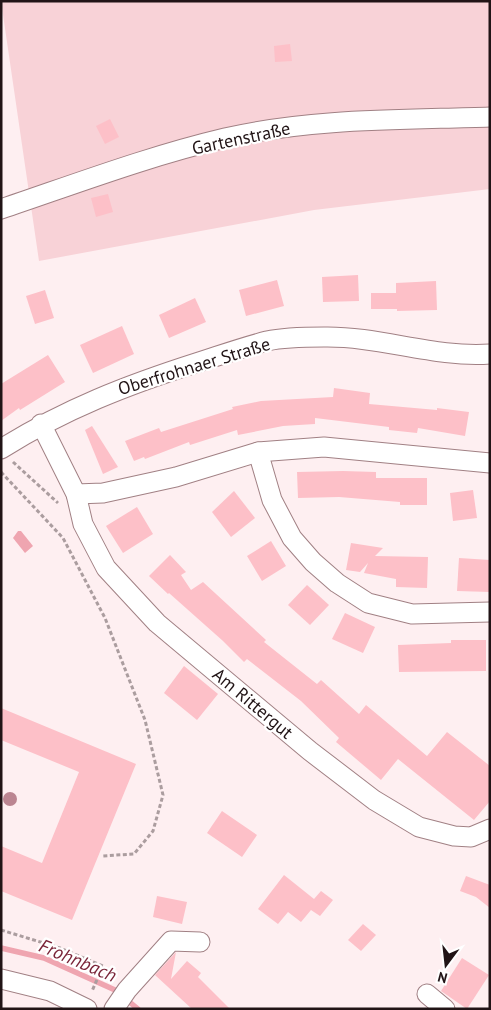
<svg xmlns="http://www.w3.org/2000/svg" width="491" height="1010" font-family="'PT Sans',sans-serif">
	<style>
		.green { fill: #f8d2d7 }
		.water { fill: #efa5b0 }
		.lines { fill: none; stroke-linecap: round; stroke-linejoin: round }
		.stream { stroke: #efa5b0; stroke-width: 5.5 }
		.building { fill: #fdc0c8 }
		.minor-casing { stroke: #a18084; stroke-width: 21 }
		.path { stroke: #ab9d9f; stroke-width: 3; stroke-dasharray: 4 2.5; stroke-linecap: butt }
		.minor { stroke: #fff; stroke-width: 19 }
		.tree { fill: #bb8591 }
		.labels { text-anchor: middle; dominant-baseline: central; stroke-width: 4.5; stroke-linejoin: round; paint-order: stroke }
		.street-label { font-size: 18px; fill: #211416; stroke: #fff }
		.water-label { font-size: 19px; font-style: italic; fill: #7a2539; stroke: #fff }
	</style>
	<rect width="100%" height="100%" fill="#feeff1"/>
	<polygon class="green" points="1,1 490,1 490,189 314,210 39,261"/>
	<polygon class="water" points="18,531 21,531 33,546 25,553 13,538"/>
	<g class="lines">
		<polyline class="stream" points="1,948 44,958 115,990 138,1009"/>
	</g>
	<g class="building">
		<polygon points="290,44 292,61 275,62 274,46"/>
		<polygon points="110,119 119,137 105,144 96,126"/>
		<polygon points="108,194 113,212 96,217 91,198"/>
		<polygon points="358,275 359,301 323,302 322,277"/>
		<polygon points="277,280 284,306 246,316 239,290"/>
		<polygon points="436,281 437,310 397,311 397,309 371,309 371,293 396,293 396,283"/>
		<polygon points="45,290 54,318 35,324 26,296"/>
		<polygon points="195,298 206,322 169,338 159,315"/>
		<polygon points="122,326 134,354 93,373 80,345"/>
		<polygon points="48,355 65,382 20,410 19,408 1,421 1,384"/>
		<polygon points="334,388 370,393 369,404 437,410 437,408 469,412 465,436 418,428 417,433 389,430 389,427 315,418 315,424 283,426 238,435 237,430 190,445 189,442 145,459 144,457 134,461 125,441 159,428 161,432 233,409 232,407 261,401 333,397"/>
		<polygon points="92,426 118,467 103,474 85,430"/>
		<polygon points="343,471 376,472 376,478 427,478 427,505 400,505 400,502 339,497 298,498 297,472"/>
		<polygon points="473,490 477,518 453,521 450,493"/>
		<polygon points="234,491 255,518 231,537 212,512"/>
		<polygon points="137,507 153,534 123,553 106,526"/>
		<polygon points="271,541 286,566 262,581 247,556"/>
		<polygon points="351,543 383,548 375,556 428,557 427,588 396,587 396,579 364,573 368,563 360,572 346,570"/>
		<polygon points="170,555 186,572 181,575 191,590 203,582 266,640 264,642 317,684 321,680 359,714 366,705 427,756 447,732 490,766 490,801 474,820 398,759 381,780 336,742 339,738 301,701 247,659 244,662 223,641 169,593 168,594 149,576"/>
		<polygon points="459,558 490,560 490,592 457,591"/>
		<polygon points="307,585 329,605 310,625 288,605"/>
		<polygon points="345,613 375,627 363,653 332,639"/>
		<polygon points="451,640 486,640 486,671 399,672 398,645 451,643"/>
		<polygon points="184,666 218,694 197,720 164,693"/>
		<polygon points="1,708 136,764 72,920 1,891 1,846 42,863 79,772 1,740"/>
		<polygon points="222,811 257,835 242,857 207,833"/>
		<polygon points="284,875 314,899 321,891 333,900 320,916 311,910 301,922 288,912 278,924 258,909"/>
		<polygon points="466,876 490,885 490,908 476,897 460,891"/>
		<polygon points="157,896 187,902 182,924 153,917"/>
		<polygon points="363,924 376,935 361,951 348,940"/>
		<polygon points="176,952 171,979 187,961 201,973 198,977 230,1009 192,1009 155,975"/>
		<polygon points="462,958 489,975 467,1009 441,991"/>
	</g>
	<g class="lines">
		<g class="minor-casing">
			<g id="minor">
				<path d="M1,209C75,184 149,156 225,138C312,118 402,120 490,117"/>
				<polyline points="41,424 76,494 83,524 106,568 157,623 310,751 374,800 419,827 454,836 471,837 490,829"/>
				<path d="M1,449C65,409 127,385 199,362C221,355 244,347 267,341C285,337 307,337 324,337C380,336 434,358 490,354"/>
				<polyline points="258,452 272,500 292,538 313,562 337,583 368,603 412,614 490,612"/>
				<polyline points="76,494 103,493 176,477 258,452 324,447 490,463"/>
				<polyline points="1,979 50,991 87,1009"/>
				<polyline points="427,994 445,1009"/>
				<polyline points="114,1009 127,990 171,941 200,942"/>
			</g>
		</g>
		<g class="path">
			<polyline points="13,462 58,503"/>
			<polyline points="1,472 63,538 105,618 145,720 163,795 153,831 134,854 102,856"/>
			<polyline points="1,930 60,948 103,966 92,991"/>
		</g>
		<use href="#minor" class="minor"/>
	</g>
	<circle class="tree" cx="10" cy="799" r="7"/>
	<g class="labels">
		<g class="street-label">
			<text transform="translate(241 138) rotate(-12)">Gartenstraße</text>
			<text transform="translate(194 366) rotate(-17)">Oberfrohnaer Straße</text>
			<text transform="translate(253 703) rotate(40)">Am Rittergut</text>
		</g>
		<g class="water-label">
			<text transform="translate(78 960) rotate(23)">Frohnbach</text>
		</g>
	</g>
	<rect width="491" height="1010" fill="none" stroke="#211416" stroke-width="5"/>
	<g transform="translate(446 965) rotate(195)" stroke="#ffffff" stroke-width="4" paint-order="stroke">
	<path d="M0-4L9 19L0 12L-9 19Z" fill="#211416"/>
	<text y="-8" font-size="14" font-weight="bold" text-anchor="middle" fill="#211416">N</text>
	</g>
</svg>
